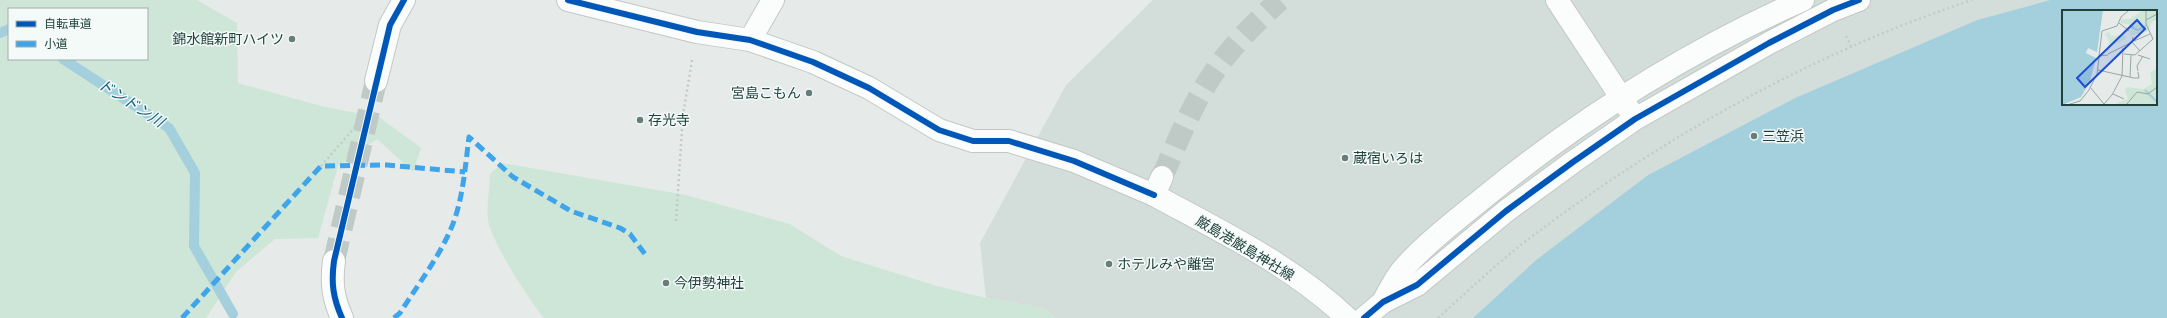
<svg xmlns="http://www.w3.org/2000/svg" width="2167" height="318" font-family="'DejaVu Sans','Noto Sans JP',sans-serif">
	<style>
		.built { fill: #d3deda }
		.green { fill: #cee6d7; fill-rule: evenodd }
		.water { fill: #a4cfdc; fill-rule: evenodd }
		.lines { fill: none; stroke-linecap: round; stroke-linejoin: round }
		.stream { stroke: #a4cfdc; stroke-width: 10 }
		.minor-tunnel { stroke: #bfc9c6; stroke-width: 22; stroke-dasharray: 22 11; stroke-linecap: butt }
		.secondary-tunnel { stroke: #bfc9c6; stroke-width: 22; stroke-dasharray: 22 11; stroke-linecap: butt }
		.minor-casing { stroke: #c3c8c6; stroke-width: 24 }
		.secondary-casing { stroke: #c1c9c7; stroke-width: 24 }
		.path { stroke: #c2cbc9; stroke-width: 2.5; stroke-dasharray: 2 3; stroke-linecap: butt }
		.minor { stroke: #fbfcfc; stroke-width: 22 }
		.secondary { stroke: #fbfcfc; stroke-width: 22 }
		.quiet { stroke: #3ea4ec; stroke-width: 5; stroke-dasharray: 10 5; stroke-linecap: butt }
		.cycleway-casing { stroke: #f4faf8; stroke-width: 8 }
		.cycleway { stroke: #0057b8; stroke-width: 6 }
		.poi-dot { fill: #667d79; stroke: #f4faf8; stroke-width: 1.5 }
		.labels { text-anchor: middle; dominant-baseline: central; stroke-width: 3; stroke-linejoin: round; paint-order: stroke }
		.poi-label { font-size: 14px; fill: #21423c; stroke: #f4faf8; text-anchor: start }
		.street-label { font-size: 14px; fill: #21423c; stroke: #f4faf8 }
		.water-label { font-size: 15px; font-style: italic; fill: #156683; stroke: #f4faf8 }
		.inset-river { fill: none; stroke: #a4cfdc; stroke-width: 2 }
		.inset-road { fill: none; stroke: #97a7a4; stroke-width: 1 }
		.view { fill: #1d4ed8; fill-opacity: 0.15; stroke: #1d4ed8; stroke-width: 2 }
		.inset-edge { fill: none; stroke: #21423c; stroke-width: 2 }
	</style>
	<rect width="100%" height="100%" fill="#e6ebe9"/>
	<polygon class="built" points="1153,0 2050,0 1977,20 1795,98 1648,175 1536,260 1473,318 1056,318 1043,308 986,298 980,243 1066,85"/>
	<g class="green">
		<path d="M0,0H197L237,23L238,83L325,107L379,117L421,148L413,172L377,139L338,166L318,238L275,239L236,272L206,318H0ZM9,9H147V59H9Z"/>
		<path d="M502,163L686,195L790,224L841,256L937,286L986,298L1043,308L1056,318H544C529,299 492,244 488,220C486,206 490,189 490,174Z"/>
	</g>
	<path class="water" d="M2050,0H2167V318H1473L1536,260L1648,175L1795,98L1977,20ZM2063,11H2156V104H2063Z"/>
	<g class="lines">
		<g class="stream">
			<polyline points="0,33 9,29"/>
			<polyline points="63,59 169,128 195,173 194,246 233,314"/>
		</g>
		<polyline class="minor-tunnel" points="334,261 376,81"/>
		<path class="secondary-tunnel" d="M1162,177C1175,148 1187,116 1204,88C1224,54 1250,27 1280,0"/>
		<g class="minor-casing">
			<g id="minor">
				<polyline points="568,0 697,32 750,40 813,62 869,88 939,130 973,141 1009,141 1074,161 1154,195"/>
				<polyline points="1557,0 1630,111"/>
				<polyline points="750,40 773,0"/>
				<polyline points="376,81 390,25 404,0"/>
				<path d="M334,261C331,283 333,298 342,318"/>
				<path d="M1383,302C1389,291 1395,278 1403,269C1428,241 1459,218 1487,195C1583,117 1690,50 1803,0"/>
				<polyline points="1364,318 1383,302 1417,285 1506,211 1573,162 1635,119 1769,43 1833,10 1859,0"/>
			</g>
		</g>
		<g class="secondary-casing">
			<path id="secondary" d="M1162,177L1154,195C1220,231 1293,266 1347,318"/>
		</g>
		<g class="path">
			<polyline points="1846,36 1851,46"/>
			<polyline points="321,166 372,108"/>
			<polyline points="676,221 683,115 692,60"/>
			<path d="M1438,318C1468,291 1498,262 1530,238C1663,137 1813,53 1972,0"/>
		</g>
		<use href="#minor" class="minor"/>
		<use href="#secondary" class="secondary"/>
		<g class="quiet">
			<polyline points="182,318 321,166 387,165 465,172"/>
			<path d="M394,318L400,313C417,286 437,260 450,231C463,202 465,168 469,137L513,177L571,211L620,228L630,234L645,254"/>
		</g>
		<g class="cycleway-casing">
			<g id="cycleway">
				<polyline points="568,0 697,32 750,40 813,62 869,88 939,130 973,141 1009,141 1074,161 1154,195"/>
				<path d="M342,318C333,298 331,283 334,261L390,25L404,0"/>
				<polyline points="1364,318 1383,302 1417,285 1506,211 1573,162 1635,119 1769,43 1833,10 1859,0"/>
			</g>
		</g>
		<use href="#cycleway" class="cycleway"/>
	</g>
	<g class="poi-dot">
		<circle cx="292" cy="39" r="4"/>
		<circle cx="809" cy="93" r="4"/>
		<circle cx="640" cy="120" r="4"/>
		<circle cx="1754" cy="136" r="4"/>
		<circle cx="1345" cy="158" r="4"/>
		<circle cx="1109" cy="264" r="4"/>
		<circle cx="666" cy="283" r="4"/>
	</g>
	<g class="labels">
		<g class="poi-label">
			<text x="284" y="39" text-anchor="end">錦水館新町ハイツ</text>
			<text x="801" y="93" text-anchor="end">宮島こもん</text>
			<text x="648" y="120">存光寺</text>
			<text x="1762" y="136">三笠浜</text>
			<text x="1353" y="158">蔵宿いろは</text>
			<text x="1117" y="264">ホテルみや離宮</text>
			<text x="674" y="283">今伊勢神社</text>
		</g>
		<g class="street-label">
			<text transform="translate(1245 248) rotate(31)">厳島港厳島神社線</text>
		</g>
		<g class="water-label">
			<text transform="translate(131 103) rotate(33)">ドンドン川</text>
		</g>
	</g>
	<g transform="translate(2062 10)">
		<rect width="95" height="95" fill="#e6ebe9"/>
		<path d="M81,0H95V9L89,13L87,21L68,26L69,15L59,13L58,9H68ZM47,22L49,26L61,25L65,28L46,38L47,31L43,24ZM95,58V95H50L66,89L63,80L65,77L81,79L90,74L88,63Z" fill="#cee6d7"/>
		<path d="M0,0H41L35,42L26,38L24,43L34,48L28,71L19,87L0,95Z" fill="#a4cfdc"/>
		<path class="inset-river" d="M68,16L75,20L82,18L84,15M0,17L26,0M83,80L95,92"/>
		<path class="inset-road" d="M84,10L95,4M57,13L67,21M72,31L88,24M70,32L78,41M46,44L70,32L71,27M62,44L73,45L91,29L84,14V0M46,45L37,46L40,21L55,16L59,7L67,0M76,45L88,49M36,60L72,68H77L76,62M76,61L75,56L81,46M68,67L69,45M28,77L42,94M51,84L62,89M5,95L18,91L27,80L35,64L37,48M41,95L50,85L60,66L61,38M64,95L75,82L86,84L95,77"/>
		<path class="view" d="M75,10L83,19L23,77L15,68Z"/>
		<rect width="95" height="95" class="inset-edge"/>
	</g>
	<rect x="8" y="8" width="140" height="52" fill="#f4faf8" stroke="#a0b0ad"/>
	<rect x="16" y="21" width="20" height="6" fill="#0057b8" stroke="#a0b0ad"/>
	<text x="44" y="28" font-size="12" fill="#21423c">自転車道</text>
	<rect x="16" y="41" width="20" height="6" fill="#3ea4ec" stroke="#a0b0ad"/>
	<text x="44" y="48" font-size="12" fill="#21423c">小道</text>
</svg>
